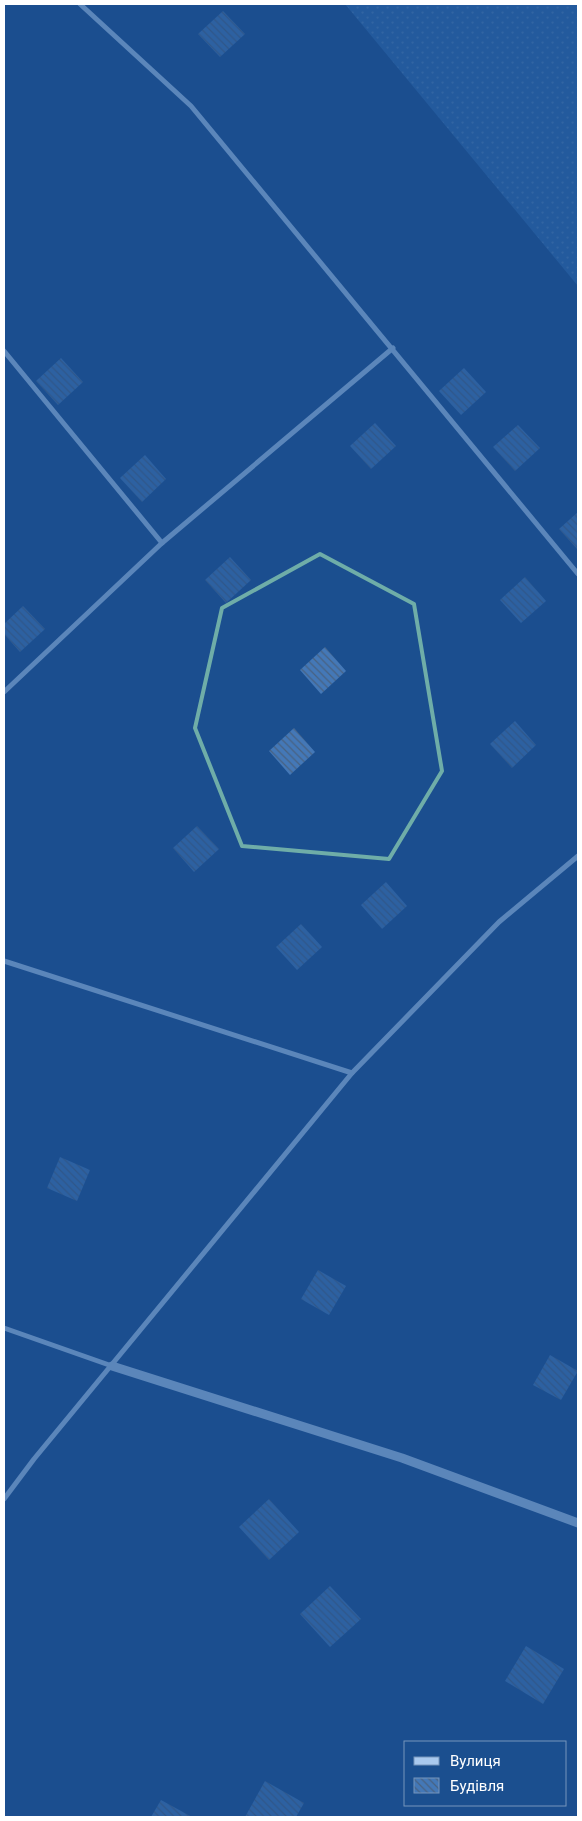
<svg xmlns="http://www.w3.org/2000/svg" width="582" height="1821" font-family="Roboto,sans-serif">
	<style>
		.garden { fill: url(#garden-dots) }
		.building { fill: url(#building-back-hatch) }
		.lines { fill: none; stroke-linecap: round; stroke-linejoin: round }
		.minor { stroke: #a9c9ee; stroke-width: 5 }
		.tertiary { stroke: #a9c9ee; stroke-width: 9 }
		.marked { fill: none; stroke: #6fada8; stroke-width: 4; stroke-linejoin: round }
	</style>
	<defs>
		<pattern id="garden-dots" width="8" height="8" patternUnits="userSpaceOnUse" patternTransform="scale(1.25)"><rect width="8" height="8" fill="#2e69ad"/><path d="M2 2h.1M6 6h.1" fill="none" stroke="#4d80b9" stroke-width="1.8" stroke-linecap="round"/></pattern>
		<pattern id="building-back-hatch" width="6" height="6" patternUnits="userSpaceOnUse" patternTransform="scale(1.25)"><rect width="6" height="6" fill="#4478b7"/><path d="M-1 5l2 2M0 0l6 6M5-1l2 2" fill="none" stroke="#486282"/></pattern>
	</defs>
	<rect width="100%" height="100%" fill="#1b4f8f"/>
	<polygon class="garden" points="345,4 578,4 578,286"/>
	<g class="building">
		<polygon points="223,11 245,34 220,57 198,34"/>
		<polygon points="61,358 83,382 58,405 36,381"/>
		<polygon points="464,368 486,392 461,415 439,391"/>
		<polygon points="375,423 396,446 371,469 350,446"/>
		<polygon points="518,425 540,448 515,471 493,447"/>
		<polygon points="145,455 166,479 142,502 120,478"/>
		<polygon points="578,512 578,550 559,529"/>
		<polygon points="230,557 251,580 226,603 205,580"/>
		<polygon points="525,577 546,601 521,623 500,600"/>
		<polygon points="23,606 45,629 20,652 4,634 4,624"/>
		<polygon points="325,647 346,671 321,694 300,670"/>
		<polygon points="515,721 536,745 512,768 490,744"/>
		<polygon points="294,728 315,752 290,775 269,751"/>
		<polygon points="197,826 219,849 194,872 173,848"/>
		<polygon points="386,882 407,906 382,929 361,905"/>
		<polygon points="301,924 322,947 297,970 276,947"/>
		<polygon points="60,1157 90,1170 77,1201 47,1188"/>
		<polygon points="318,1270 346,1286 329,1315 301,1299"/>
		<polygon points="550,1355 578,1371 561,1400 533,1385"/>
		<polygon points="269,1499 299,1532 269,1560 239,1527"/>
		<polygon points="330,1586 361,1619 330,1647 300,1614"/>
		<polygon points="526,1646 564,1669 543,1704 505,1681"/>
		<polygon points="265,1781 304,1803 296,1817 245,1817"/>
		<polygon points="161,1800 192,1817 151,1817"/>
	</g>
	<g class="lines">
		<g class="minor">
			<polyline points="80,4 191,106 578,574"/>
			<polyline points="4,351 162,543"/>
			<polyline points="4,692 162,543 393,348"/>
			<polyline points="4,961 352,1073"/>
			<polyline points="4,1328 112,1366"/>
			<polyline points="4,1499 34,1459 352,1073 499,922 578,856"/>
		</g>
		<polyline class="tertiary" points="112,1366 402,1458 578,1523"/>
	</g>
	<path d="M0 0H582V1821H0ZM320,554L414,604L442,771L389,859L242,846L195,728L222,608Z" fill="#1b4f8f" fill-opacity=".55" fill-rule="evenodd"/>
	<path class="marked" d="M320,554L414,604L442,771L389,859L242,846L195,728L222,608Z"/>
	<rect width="582" height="1821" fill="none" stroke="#ffffff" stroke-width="10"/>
	<rect x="404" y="1741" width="162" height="65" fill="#1b4f8f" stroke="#7695bc"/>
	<rect x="414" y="1757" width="25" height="8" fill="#a9c9ee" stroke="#7695bc"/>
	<text x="450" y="1766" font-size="15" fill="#ffffff">Вулиця</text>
	<rect x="414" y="1778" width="25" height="15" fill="url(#building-back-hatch)" stroke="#7695bc"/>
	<text x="450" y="1791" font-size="15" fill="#ffffff">Будівля</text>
</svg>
